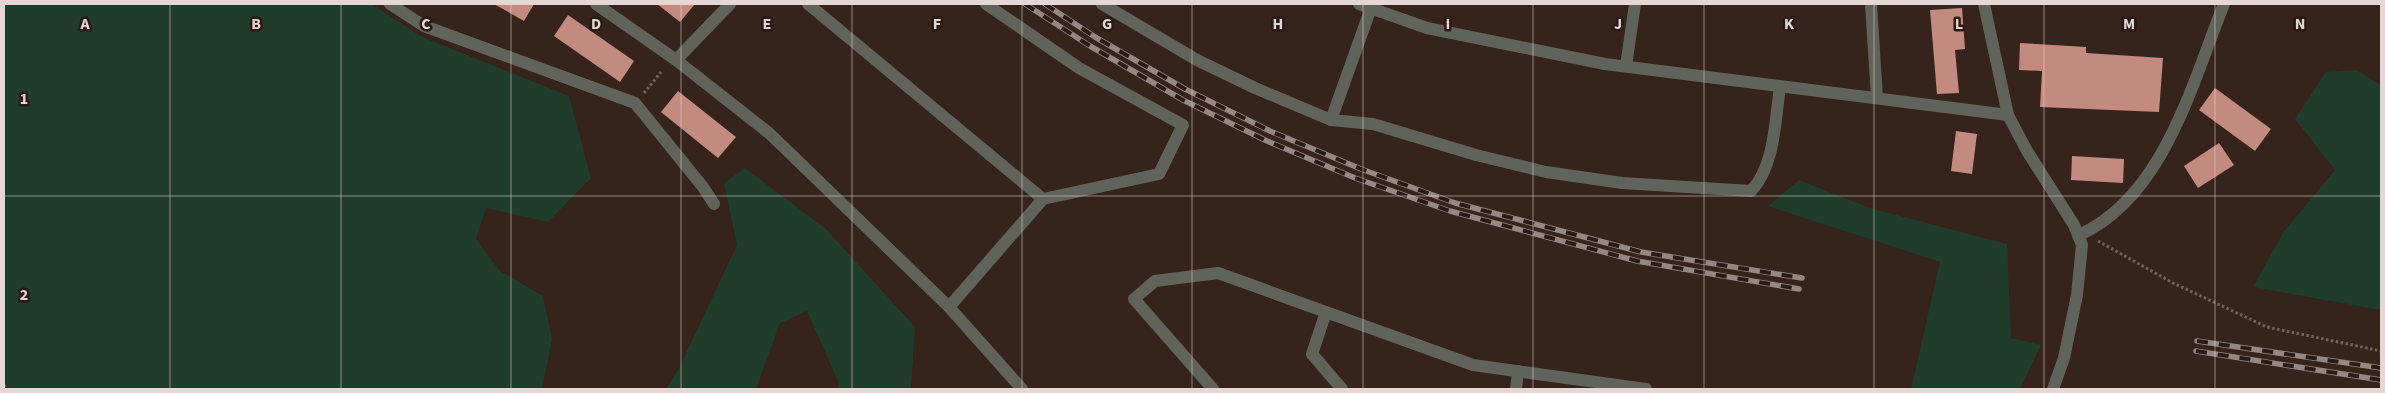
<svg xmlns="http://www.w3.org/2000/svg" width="2385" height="393" font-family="'Source Sans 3',sans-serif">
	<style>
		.green { fill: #203d2b }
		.building { fill: #c38b7f }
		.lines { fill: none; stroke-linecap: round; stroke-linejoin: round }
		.path { stroke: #74635d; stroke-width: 3; stroke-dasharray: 2.5 2.5; stroke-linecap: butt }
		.minor { stroke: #60635a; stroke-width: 12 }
		.tertiary { stroke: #60635a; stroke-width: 12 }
		.rail-casing { stroke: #968782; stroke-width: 5.5 }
		.rail { stroke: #2b1913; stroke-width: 4; stroke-dasharray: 11; stroke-linecap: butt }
		.grid { fill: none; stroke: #e5d8d4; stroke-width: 1; stroke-opacity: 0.55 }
		.grid-label { font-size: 16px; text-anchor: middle; font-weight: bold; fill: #e5d8d4; stroke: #2b1913; stroke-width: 5; stroke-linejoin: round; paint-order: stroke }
	</style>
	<rect width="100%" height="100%" fill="#35231c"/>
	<g class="green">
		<polygon points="4,4 372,4 422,37 569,96 591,178 548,222 486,208 476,239 500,271 543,296 552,339 542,389 4,389"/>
		<polygon points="2357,70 2381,85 2381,310 2253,287 2283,233 2335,170 2295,119 2326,72"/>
		<polygon points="745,168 826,229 915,327 911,389 838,389 838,381 807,311 780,323 756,389 666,389 679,368 737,245 724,183"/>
		<polygon points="1799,180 1870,208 2007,244 2011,338 2041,345 2020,389 1911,389 1940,262 1768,206"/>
	</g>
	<g class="building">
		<polygon points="494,4 534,4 524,21"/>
		<polygon points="657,4 695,4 680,22"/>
		<polygon points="1962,8 1965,49 1955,50 1959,93 1937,94 1930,10"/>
		<polygon points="568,15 634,61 620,82 554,36"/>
		<polygon points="2020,43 2086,47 2086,53 2163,58 2159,112 2040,107 2042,71 2019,70"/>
		<polygon points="2215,88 2271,129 2255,151 2199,110"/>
		<polygon points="678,91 736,137 718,158 661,112"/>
		<polygon points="1956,131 1977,134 1972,174 1951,171"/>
		<polygon points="2219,143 2234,165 2198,188 2184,166"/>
		<polygon points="2072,156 2124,159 2123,183 2071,180"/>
	</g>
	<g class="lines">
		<g class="path">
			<polyline points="644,93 661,72"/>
			<polyline points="2098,241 2173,283 2267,327 2381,351"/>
			<polyline points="4,385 6,389"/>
		</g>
		<g class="minor">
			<polyline points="390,4 424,26 635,103 703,187 714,204"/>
			<polyline points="808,4 1043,199"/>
			<path d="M1102,4L1197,60L1255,88L1331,120L1373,124L1476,155L1546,172L1622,183L1751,191C1775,166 1775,120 1780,87"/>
			<polyline points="1871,4 1877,98"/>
			<polyline points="676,60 730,4"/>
			<polyline points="1626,66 1635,4"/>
			<polyline points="1331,120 1371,8"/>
			<path d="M2079,235C2164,197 2192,83 2224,4"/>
			<polyline points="949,307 1043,199 1159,174 1183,125 1079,68 986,4"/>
			<polyline points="1326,312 1312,354 1342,389"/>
			<polyline points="1213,389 1134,299 1155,281 1218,273 1473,365 1646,389"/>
			<polyline points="1516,389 1518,371"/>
		</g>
		<g class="tertiary">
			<polyline points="596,4 676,60 769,133 949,307 1022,389"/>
			<polyline points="1359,4 1427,28 1605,64 2008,115"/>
			<polyline points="1984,4 2008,115 2027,151 2074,225 2082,245 2077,295 2064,358 2053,389"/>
		</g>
		<g class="rail-casing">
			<g id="rail">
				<polyline points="1025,4 1090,46 1183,100 1267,141 1355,178 1450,211 1637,261 1799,289"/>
				<polyline points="1045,4 1095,37 1185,89 1270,131 1361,169 1455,203 1641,252 1802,278"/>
				<polyline points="2197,341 2381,368"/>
				<polyline points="2196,351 2381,380"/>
			</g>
		</g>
		<use href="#rail" class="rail"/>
	</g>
	<path class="grid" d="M170,4V389M341,4V389M511,4V389M681,4V389M852,4V389M1022,4V389M1192,4V389M1363,4V389M1533,4V389M1704,4V389M1874,4V389M2044,4V389M2215,4V389M4,196H2381"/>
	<g class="grid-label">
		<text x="85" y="29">A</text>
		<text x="256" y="29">B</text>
		<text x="426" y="29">C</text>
		<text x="596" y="29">D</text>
		<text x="767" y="29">E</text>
		<text x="937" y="29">F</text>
		<text x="1107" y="29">G</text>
		<text x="1278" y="29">H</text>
		<text x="1448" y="29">I</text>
		<text x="1618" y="29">J</text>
		<text x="1789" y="29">K</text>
		<text x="1959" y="29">L</text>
		<text x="2129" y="29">M</text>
		<text x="2300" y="29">N</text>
		<text x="24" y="104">1</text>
		<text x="24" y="300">2</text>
	</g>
	<rect width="2385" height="393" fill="none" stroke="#e5d8d4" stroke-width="10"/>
</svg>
